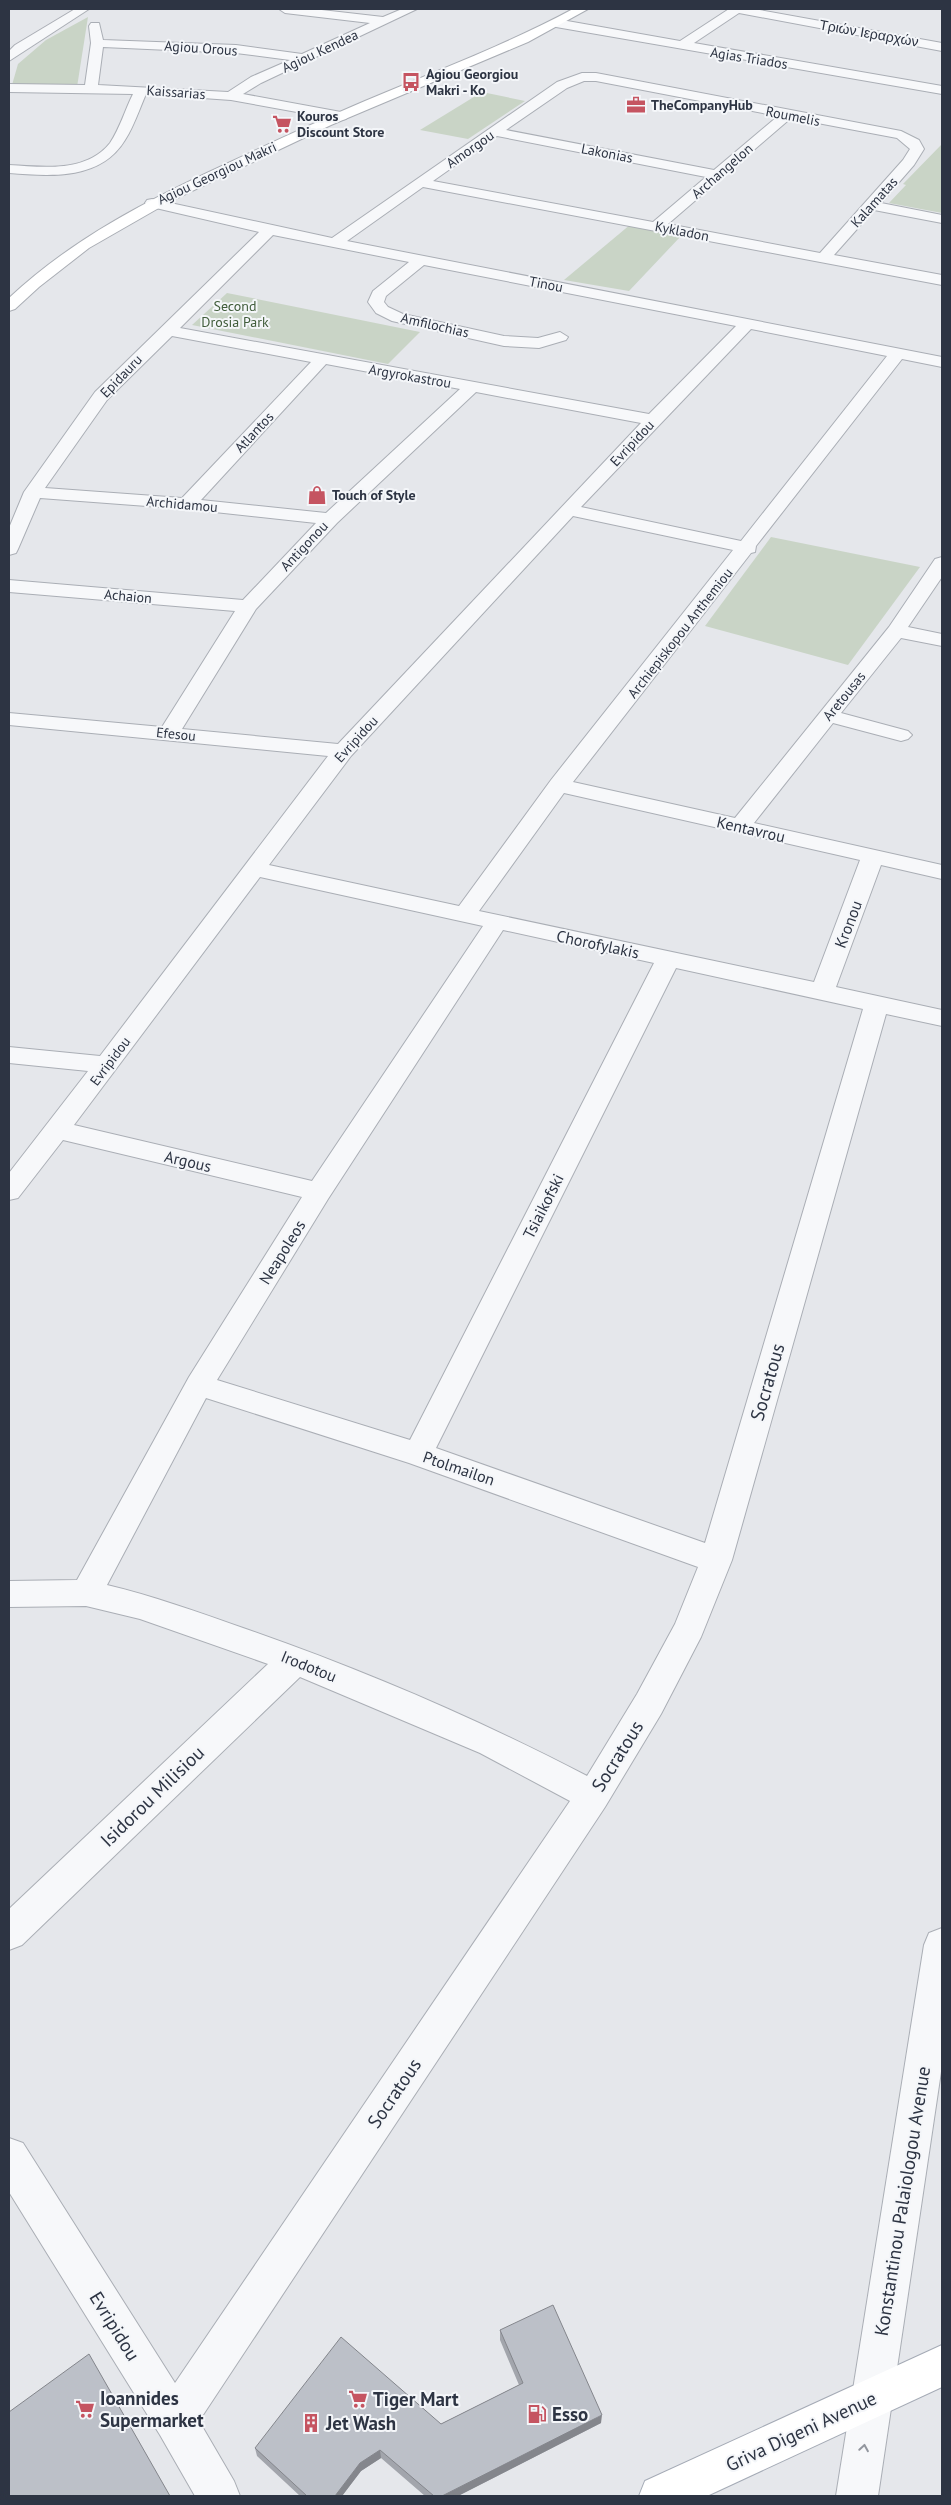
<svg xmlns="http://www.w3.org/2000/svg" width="951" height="2505" font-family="'PT Sans',sans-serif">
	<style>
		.green { fill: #c9d4c6 }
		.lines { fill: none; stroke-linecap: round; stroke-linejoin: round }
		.street-casing { stroke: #aaaeb5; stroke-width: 2 }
		.secondary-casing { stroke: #aaaeb5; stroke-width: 2 }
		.primary-casing { stroke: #a5abb6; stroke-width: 2 }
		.street { fill: #f7f8fa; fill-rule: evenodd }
		.secondary { fill: #fff; fill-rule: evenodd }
		.primary { fill: #fff; fill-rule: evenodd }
		.wall { fill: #a2a5ac }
		.shaded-wall { fill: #84868c }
		.building { fill: #bcc0c8; stroke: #84868c }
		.oneway { stroke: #92969e }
		.labels { text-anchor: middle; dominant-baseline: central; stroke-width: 4; stroke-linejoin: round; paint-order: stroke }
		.far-street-label { font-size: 14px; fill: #2d3443; stroke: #f4f6f9 }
		.far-poi-label { font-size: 14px; font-weight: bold; fill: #2d3443; stroke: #f4f6f9; text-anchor: start }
		.far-park-label { font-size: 14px; fill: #415d3b; stroke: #f4f6f9 }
		.street-label { font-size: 16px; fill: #2d3443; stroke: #f4f6f9 }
		.near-street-label { font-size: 19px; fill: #2d3443; stroke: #f4f6f9 }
		.near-poi-label { font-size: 19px; font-weight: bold; fill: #2d3443; stroke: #f4f6f9; text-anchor: start }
	</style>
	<rect width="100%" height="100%" fill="#e5e7eb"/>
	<g class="green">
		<polygon points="88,17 77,87 12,85 18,64 46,40"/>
		<polygon points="482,92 525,101 468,139 420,130"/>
		<polygon points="942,144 942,213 889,203 906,185 903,184"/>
		<polygon points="631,224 681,236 629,291 564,280"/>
		<polygon points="227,293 420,332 388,364 192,325"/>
		<polygon points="771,537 920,567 848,665 705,626"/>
	</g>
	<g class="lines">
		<g class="street-casing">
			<g id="street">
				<polygon points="75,9 89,9 9,61 9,51 15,45"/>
				<path d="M279,9H313L383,17L402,9H417L261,83L243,94L341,112L346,113L348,116L346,119L341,120L231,100L146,94C139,110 134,126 125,140C100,181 50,176 9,173V165C43,167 86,173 110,143C120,128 125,110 133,94L9,92V84L85,85L91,43L89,26L91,23H99L103,40L236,45L302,54L370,23L285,13ZM103,47L236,53L290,60L251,77L228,92L98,85Z"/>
				<polygon points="729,9 754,9 942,43 942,51 739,13 694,43 942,86 942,94 556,27 550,23 556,19 680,41"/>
				<path d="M582,73H596L901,131L919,140L924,149L914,165L881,203L942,215V223L874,210L834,255L942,275V285L423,187L347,241L942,357V367L902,359L756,546L755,552L751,553L573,782L735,818L889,627L935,559L942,557V577L908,627L942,634V646L901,638L841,713L908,731L912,735L908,739L901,741L833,723L754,823L942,865V879L881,865L836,987L942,1010V1026L886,1014L732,1560L701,1637L661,1714L605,1807L199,2421L234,2481L240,2496H195L160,2435L9,2192V2138L23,2143L175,2383L570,1801L480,1753L300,1677L22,1945L9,1950V1909L268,1664L140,1619L86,1606L9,1607V1581L77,1580L189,1377L302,1197L63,1140L18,1198L9,1200V1173L88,1071L9,1063V1047L100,1056L328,756L9,725V713L162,727L235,611L9,592V580L243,600L316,523L187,509L40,498L18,549L16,553L9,555V528L24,492L95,392L259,232L147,206L145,203L147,200L152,199L332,238L557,82ZM584,81H596L778,116L714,170L506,130L567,88ZM791,118L897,138L910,149L903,160L820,253L668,224ZM497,136L706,177L653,222L433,181ZM273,235L409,262L373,291L368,302L376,313L392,321L504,346L539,348L566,340L568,337L560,332L538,338L504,336L403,314L388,307L384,302L386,296L424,265L736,326L649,414L180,328ZM751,329L887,356L741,541L581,507ZM172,336L311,362L182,498L45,488L107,400ZM326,364L460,389L326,513L201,500ZM476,392L641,423L338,744L182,729L256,609L337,523ZM573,516L733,550L551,780L459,906L269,865L351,756ZM564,793L860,860L814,982L479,911ZM260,877L483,926L312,1181L74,1125ZM503,930L654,963L410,1440L217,1380L328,1199ZM676,968L863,1009L705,1543L436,1448ZM206,1398L409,1463L698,1567L675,1624L637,1694L587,1776C476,1718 361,1669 243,1628C198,1612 153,1596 107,1585Z"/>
				<polygon points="942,1928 942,2065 878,2496 836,2496 924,1945 929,1933"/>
			</g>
		</g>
		<g class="secondary-casing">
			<path id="secondary" d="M573,9H588L528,42L331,125L171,201L89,248L39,287L15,309L9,311V298C72,239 146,201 224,165C271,143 318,121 365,101C436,71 506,45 573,9Z"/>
		</g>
		<g class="primary-casing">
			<polygon id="primary" points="942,2345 942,2387 707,2496 639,2496 645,2481"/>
		</g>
		<use href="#street" class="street"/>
		<use href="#secondary" class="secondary"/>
		<use href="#primary" class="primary"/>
	</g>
	<polygon class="wall" points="500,2330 601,2423 458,2496 425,2496 381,2458 361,2471 342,2496 300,2496 257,2456 255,2448 441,2424 519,2385 500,2340"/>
	<g class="shaded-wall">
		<polygon points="602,2415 601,2423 458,2496 442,2496"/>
		<polygon points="380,2450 381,2458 361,2471 342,2496 335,2496 360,2463"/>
	</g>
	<g class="building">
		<polygon points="553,2305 602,2415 442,2496 434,2496 380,2450 360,2463 335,2496 307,2496 255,2448 341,2337 441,2424 523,2383 500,2330"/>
		<polygon points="89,2354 170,2496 9,2496 9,2412"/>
	</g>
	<defs><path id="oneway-chevron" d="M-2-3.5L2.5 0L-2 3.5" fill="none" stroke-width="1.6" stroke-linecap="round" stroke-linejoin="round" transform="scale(1.25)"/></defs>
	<use class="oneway" href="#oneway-chevron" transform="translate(864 2448) rotate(-81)"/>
	<defs>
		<g id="bus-bare" transform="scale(1.5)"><path d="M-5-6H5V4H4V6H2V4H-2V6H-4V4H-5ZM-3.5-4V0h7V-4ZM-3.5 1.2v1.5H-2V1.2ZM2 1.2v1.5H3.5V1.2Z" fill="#c55461" stroke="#f4f6f9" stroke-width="2.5" paint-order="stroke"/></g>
		<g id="office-bare" transform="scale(1.5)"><path d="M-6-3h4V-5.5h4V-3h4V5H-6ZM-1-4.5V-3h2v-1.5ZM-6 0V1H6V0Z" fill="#c55461" stroke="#f4f6f9" stroke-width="2.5" paint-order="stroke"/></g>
		<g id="supermarket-bare" transform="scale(1.5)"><path d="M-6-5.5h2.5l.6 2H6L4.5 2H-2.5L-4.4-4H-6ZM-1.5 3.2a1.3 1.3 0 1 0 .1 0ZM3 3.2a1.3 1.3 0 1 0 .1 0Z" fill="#c55461" stroke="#f4f6f9" stroke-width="2.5" paint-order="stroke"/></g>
		<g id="shop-bare" transform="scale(1.5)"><path d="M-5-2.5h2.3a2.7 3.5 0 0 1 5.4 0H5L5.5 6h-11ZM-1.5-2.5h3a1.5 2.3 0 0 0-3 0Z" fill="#c55461" stroke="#f4f6f9" stroke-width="2.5" paint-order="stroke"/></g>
		<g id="fuel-bare" transform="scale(1.5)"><path d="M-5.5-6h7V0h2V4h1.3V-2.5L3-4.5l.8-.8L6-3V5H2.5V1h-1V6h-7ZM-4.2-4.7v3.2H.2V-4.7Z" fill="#c55461" stroke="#f4f6f9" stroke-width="2.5" paint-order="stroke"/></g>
		<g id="building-bare" transform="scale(1.5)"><path d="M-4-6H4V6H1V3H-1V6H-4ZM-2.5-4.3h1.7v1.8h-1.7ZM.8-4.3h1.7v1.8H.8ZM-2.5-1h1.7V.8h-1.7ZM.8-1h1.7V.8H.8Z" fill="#c55461" stroke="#f4f6f9" stroke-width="2.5" paint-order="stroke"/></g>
	</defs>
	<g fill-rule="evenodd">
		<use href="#bus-bare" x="411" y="82"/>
		<use href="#office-bare" x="636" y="105"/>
		<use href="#supermarket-bare" x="282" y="124"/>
		<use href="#shop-bare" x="317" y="495"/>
		<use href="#supermarket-bare" x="358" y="2399"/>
		<use href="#supermarket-bare" x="85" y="2409"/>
		<use href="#fuel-bare" x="537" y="2414"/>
		<use href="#building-bare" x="311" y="2423"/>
	</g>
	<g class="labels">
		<g class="far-street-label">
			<text transform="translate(869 33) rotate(10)">Τριών Ιεραρχών</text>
			<text transform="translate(201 48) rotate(4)">Agiou Orous</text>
			<text transform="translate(320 51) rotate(-25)">Agiou Kendea</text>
			<text transform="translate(749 58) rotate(9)">Agias Triados</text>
			<text transform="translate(176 92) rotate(4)">Kaissarias</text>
			<text transform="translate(793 116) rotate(11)">Roumelis</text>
			<text transform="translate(470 149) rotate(-35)">Amorgou</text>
			<text transform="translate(607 153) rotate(11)">Lakonias</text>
			<text transform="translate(722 171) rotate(-41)">Archangelon</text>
			<text transform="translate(217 173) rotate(-25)">Agiou Georgiou Makri</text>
			<text transform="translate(874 202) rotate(-48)">Kalamatas</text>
			<text transform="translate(682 231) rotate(11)">Kykladon</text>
			<text transform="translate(546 284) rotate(11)">Tinou</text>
			<text transform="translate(435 325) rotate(13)">Amfilochias</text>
			<text transform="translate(121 376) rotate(-46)">Epidauru</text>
			<text transform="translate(410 376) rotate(10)">Argyrokastrou</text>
			<text transform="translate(254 432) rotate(-47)">Atlantos</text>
			<text transform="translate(632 443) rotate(-47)">Evripidou</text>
			<text transform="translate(182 504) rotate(5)">Archidamou</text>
			<text transform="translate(304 546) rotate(-47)">Antigonou</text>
			<text transform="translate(128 596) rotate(5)">Achaion</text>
			<text transform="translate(680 633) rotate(-52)">Archiepiskopou Anthemiou</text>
			<text transform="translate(844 696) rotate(-51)">Aretousas</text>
			<text transform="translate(176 734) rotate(6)">Efesou</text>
			<text transform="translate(356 739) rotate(-48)">Evripidou</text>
			<text transform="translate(110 1061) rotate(-53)">Evripidou</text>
		</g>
		<g class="far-poi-label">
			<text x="426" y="74">Agiou Georgiou<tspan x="426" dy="16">Makri - Ko</tspan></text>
			<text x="651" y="105">TheCompanyHub</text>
			<text x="297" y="116">Kouros<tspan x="297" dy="16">Discount Store</tspan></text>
			<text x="332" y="495">Touch of Style</text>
		</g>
		<g class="far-park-label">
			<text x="235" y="306">Second<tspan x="235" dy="16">Drosia Park</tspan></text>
		</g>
		<g class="street-label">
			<text transform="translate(751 829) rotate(13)">Kentavrou</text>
			<text transform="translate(848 924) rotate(-69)">Kronou</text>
			<text transform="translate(598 944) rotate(12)">Chorofylakis</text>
			<text transform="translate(188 1161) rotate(13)">Argous</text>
			<text transform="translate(543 1206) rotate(-63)">Tsiaikofski</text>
			<text transform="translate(282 1252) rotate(-58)">Neapoleos</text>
			<text transform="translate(459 1468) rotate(19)">Ptolmailon</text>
			<text transform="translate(309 1666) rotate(22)">Irodotou</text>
		</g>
		<g class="near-street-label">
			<text transform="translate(767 1382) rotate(-74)">Socratous</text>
			<text transform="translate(617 1756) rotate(-58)">Socratous</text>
			<text transform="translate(152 1796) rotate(-44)">Isidorou Milisiou</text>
			<text transform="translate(394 2093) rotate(-56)">Socratous</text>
			<text transform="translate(902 2201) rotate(-81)">Konstantinou Palaiologou Avenue</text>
			<text transform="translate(115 2326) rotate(58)">Evripidou</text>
			<text transform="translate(801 2431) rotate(-25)">Griva Digeni Avenue</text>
		</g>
		<g class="near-poi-label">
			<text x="100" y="2398">Ioannides<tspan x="100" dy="22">Supermarket</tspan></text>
			<text x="373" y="2399">Tiger Mart</text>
			<text x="552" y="2414">Esso</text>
			<text x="326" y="2423">Jet Wash</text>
		</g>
	</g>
	<rect width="951" height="2505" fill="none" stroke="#2d3443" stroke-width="20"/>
</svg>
